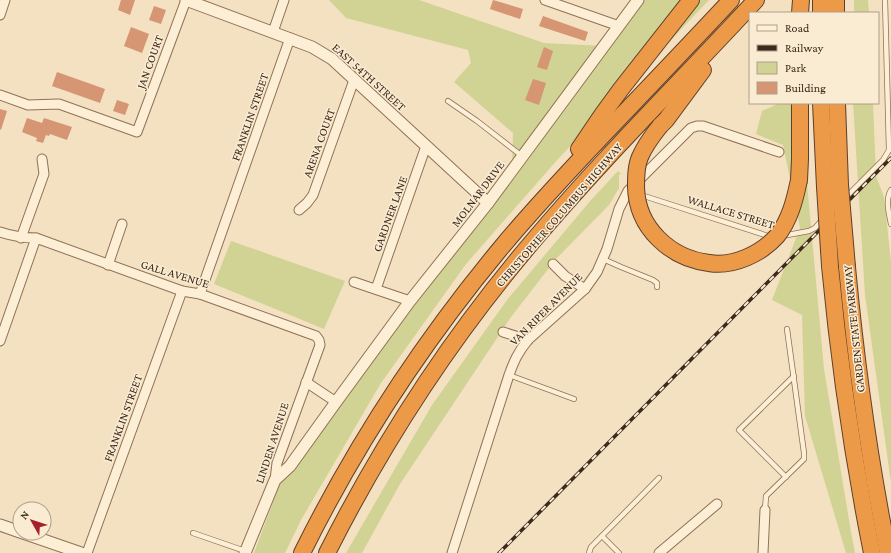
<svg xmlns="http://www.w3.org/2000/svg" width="891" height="553" font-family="'Crimson Pro',serif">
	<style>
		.green { fill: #d0d394 }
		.building { fill: #d69573 }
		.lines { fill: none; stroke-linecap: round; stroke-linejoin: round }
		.service-casing { stroke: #907156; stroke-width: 6 }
		.minor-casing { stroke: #907156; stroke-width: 11 }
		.tertiary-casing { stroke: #907156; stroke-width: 13 }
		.motorway-casing { stroke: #5d3f2b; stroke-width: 18 }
		.service { stroke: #fdefd6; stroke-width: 4.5 }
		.minor { stroke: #fdefd6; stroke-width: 9 }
		.tertiary { stroke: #fdefd6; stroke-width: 11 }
		.motorway { stroke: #ec9948; stroke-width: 16 }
		.rail-casing { stroke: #3e2a1c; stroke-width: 3.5 }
		.rail { stroke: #faecd2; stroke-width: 2; stroke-dasharray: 6; stroke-linecap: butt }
		.motorway-bridge-casing { stroke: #5d3f2b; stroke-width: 18; stroke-linecap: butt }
		.motorway-bridge { stroke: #ec9948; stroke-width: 16 }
		.labels { text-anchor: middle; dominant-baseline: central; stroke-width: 3; stroke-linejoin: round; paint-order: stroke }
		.street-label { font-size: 12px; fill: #3e2a1c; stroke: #faecd2 }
	</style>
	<rect width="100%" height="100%" fill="#f3e1c2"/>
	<g class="green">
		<polygon points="329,0 419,0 544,43 604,46 638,0 709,0 558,159 466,264 381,383 301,520 285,553 254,553 280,484 512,171 513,133 454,82 471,63 468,50 346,18"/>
		<polygon points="854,0 868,0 869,13 854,13"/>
		<polygon points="780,103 805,103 806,172 824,369 851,532 855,553 846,553 805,416 802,315 772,300 800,228 783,145 756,134 762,111"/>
		<polygon points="853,103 873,103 876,176 884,197 891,262 891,483 865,295"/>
		<polygon points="618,171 621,174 619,175 619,188 609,205 556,259 511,317 400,484 362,553 346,553 432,405 507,300 591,200"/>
		<polygon points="231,241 345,281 324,329 214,284"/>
	</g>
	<g class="building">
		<polygon points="121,0 135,0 130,15 118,10"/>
		<polygon points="493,0 523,9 520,19 490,9"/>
		<polygon points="154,6 166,10 161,24 149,20"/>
		<polygon points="543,16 588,32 585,41 539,26"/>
		<polygon points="131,27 149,34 142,53 124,46"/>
		<polygon points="544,47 553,51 547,70 537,67"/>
		<polygon points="57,72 105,89 100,103 52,86"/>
		<polygon points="533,79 546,83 539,105 525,100"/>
		<polygon points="117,100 129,104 125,115 113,111"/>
		<polygon points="0,109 7,111 1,130 0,129"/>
		<polygon points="27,118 42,123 44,118 72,127 67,140 50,134 49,136 46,135 43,143 36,141 37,138 22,132"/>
	</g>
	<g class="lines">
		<g class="service-casing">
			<g id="service">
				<polyline points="885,0 889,150"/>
				<polyline points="448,101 477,121 522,156"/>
				<path d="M891,190C885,200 889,213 891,224"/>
				<polyline points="641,195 768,236 771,236"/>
				<polyline points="845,198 883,160 891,147"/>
				<polyline points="782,236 809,231 815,228 822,220"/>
				<polyline points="603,259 621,267 653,280 657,283 657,287"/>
				<polyline points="509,375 574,399"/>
				<polyline points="786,477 739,430 794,376"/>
				<polyline points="765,510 766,496 804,459 804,453 787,329"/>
				<polyline points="193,533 245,551"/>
				<polyline points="602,536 619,553"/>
				<polyline points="589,553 591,547 659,478"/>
			</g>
		</g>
		<g class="minor-casing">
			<g id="minor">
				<polyline points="545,0 619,26"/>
				<polyline points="0,15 5,0"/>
				<polyline points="273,32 284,0"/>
				<polyline points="0,95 28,105 59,104 137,132 186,0"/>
				<polyline points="299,210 307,203 313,195 354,80"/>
				<path d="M0,232C12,236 23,238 36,238L182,291L200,294L316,336L319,340L320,345L277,463L275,480"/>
				<polyline points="21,238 44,174 42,159"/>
				<polyline points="553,264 565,276 585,289"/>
				<polyline points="108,265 122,224"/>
				<polyline points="354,282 410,301"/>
				<polyline points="376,289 426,146"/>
				<polyline points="200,294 290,38"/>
				<polyline points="503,332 528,340"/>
				<polyline points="0,341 36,238"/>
				<polyline points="306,382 336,402"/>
				<polyline points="87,553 182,291"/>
				<path d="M452,553L509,375C514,361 518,352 528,340L585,289L597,272L607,249L619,209L628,191L691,128L697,126H703L779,152"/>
				<polyline points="659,553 717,504"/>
				<polyline points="763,553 765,510"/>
			</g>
		</g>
		<g class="tertiary-casing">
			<g id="tertiary">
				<polyline points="186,0 312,47 332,59 488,203"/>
				<polyline points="0,525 20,532"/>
				<polyline points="23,533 81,553"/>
				<polyline points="245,553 275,480 290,466 336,402 410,301 488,203 638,0"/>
			</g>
		</g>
		<g class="motorway-casing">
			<g id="motorway">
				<polyline points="800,13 801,0"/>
				<polyline points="821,13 821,0"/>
				<polyline points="836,13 836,0"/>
				<polyline points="821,103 825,187"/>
				<polyline points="837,103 840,185"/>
				<polyline points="660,126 666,120 703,70"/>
				<polyline points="579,149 602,115 621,89 691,0"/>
				<polyline points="799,180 800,159 800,103"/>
				<path d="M830,266C839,362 853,458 872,553"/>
				<path d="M847,267C856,363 869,458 888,553"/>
				<path d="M302,553C356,444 423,342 500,249C533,209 569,171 604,134C647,89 689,45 731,0"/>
				<path d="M327,553C383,442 452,336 533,241C604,157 682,80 756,0"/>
			</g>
		</g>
		<use href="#service" class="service"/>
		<use href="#minor" class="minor"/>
		<use href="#tertiary" class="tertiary"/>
		<use href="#motorway" class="motorway"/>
		<g class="rail-casing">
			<polyline id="rail" points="499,553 891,158"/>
		</g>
		<use href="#rail" class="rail"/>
		<g class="motorway-bridge-casing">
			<g id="motorway-bridge">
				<path d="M660,126C652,136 645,145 640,157C636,166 636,177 636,187C637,228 670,258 709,263C733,267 761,254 777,236C790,220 795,199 799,180"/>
				<polyline points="840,185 847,267"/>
				<polyline points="825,187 830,266"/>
			</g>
		</g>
		<use href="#motorway-bridge" class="motorway-bridge"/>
	</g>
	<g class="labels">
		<g class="street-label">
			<text transform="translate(150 62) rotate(-70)">JAN COURT</text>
			<text transform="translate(369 77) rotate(42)">EAST 54TH STREET</text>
			<text transform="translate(250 117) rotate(-71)">FRANKLIN STREET</text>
			<text transform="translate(319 143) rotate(-70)">ARENA COURT</text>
			<text transform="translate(478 194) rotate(-53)">MOLNAR DRIVE</text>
			<text transform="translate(731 212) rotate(17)">WALLACE STREET</text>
			<text transform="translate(390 214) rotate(-70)">GARDNER LANE</text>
			<text transform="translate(559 215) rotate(-49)">CHRISTOPHER COLUMBUS HIGHWAY</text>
			<text transform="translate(175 274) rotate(17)">GALL AVENUE</text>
			<text transform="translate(546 309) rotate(-45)">VAN RIPER AVENUE</text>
			<text transform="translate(854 329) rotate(-96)">GARDEN STATE PARKWAY</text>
			<text transform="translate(123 418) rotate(-70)">FRANKLIN STREET</text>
			<text transform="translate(272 443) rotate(-72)">LINDEN AVENUE</text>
		</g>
	</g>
	<rect x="749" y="12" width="130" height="92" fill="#faecd2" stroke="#af9e89"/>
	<rect x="757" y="25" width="20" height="6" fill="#fdefd6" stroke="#af9e89"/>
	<text x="785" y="32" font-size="12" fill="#3e2a1c">Road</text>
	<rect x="757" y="45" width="20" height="6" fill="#3e2a1c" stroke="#af9e89"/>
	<text x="785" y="52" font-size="12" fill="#3e2a1c">Railway</text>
	<rect x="757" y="62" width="20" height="12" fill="#d0d394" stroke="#af9e89"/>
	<text x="785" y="72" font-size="12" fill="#3e2a1c">Park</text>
	<rect x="757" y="82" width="20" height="12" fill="#d69573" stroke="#af9e89"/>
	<text x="785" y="92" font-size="12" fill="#3e2a1c">Building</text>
	<g transform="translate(32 521) rotate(309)"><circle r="19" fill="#faecd2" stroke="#af9e89"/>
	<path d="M0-3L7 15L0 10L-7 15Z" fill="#a61f29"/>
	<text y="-6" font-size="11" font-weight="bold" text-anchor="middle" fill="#3e2a1c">N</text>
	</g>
</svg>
